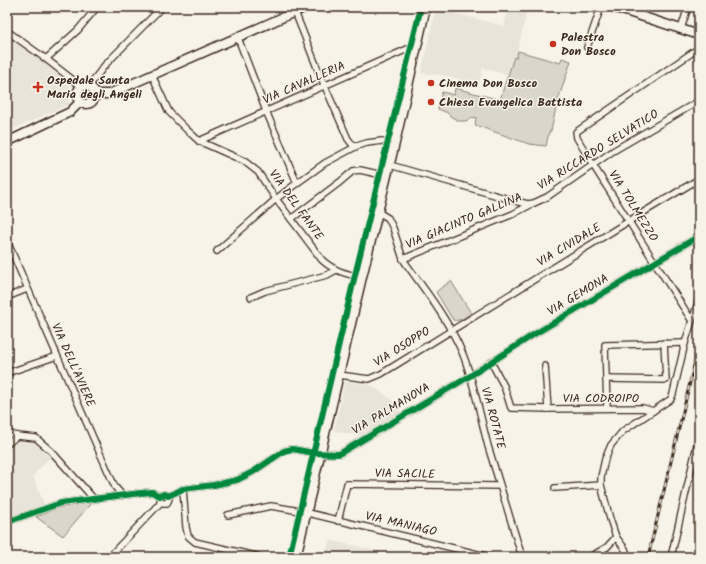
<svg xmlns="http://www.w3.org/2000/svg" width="706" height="564" font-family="Kalam,sans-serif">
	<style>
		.built { fill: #e9e4d9 }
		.green { fill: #dbd6cb; stroke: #8b8074 }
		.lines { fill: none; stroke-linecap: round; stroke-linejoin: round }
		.minor-casing { stroke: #3b2a1e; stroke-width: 8 }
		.secondary-casing { stroke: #3b2a1e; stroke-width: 11 }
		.minor { stroke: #f7f3e8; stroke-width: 5.5 }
		.secondary { stroke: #f7f3e8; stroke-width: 8 }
		.rail-casing { stroke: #3b2a1e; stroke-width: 3 }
		.rail { stroke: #f7f3e8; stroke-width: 1.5; stroke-dasharray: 4.5; stroke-linecap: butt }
		.cycleway-casing { stroke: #f7f3e8; stroke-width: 8 }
		.cycleway { stroke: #00873e; stroke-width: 6 }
		.poi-dot { fill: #c8321e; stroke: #f7f3e8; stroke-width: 1.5 }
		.labels { text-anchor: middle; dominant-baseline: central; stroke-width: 3; stroke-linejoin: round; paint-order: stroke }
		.poi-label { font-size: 12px; font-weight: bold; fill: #3b2a1e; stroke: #f7f3e8; text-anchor: start }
		.street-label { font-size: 12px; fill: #3b2a1e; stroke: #f7f3e8 }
	</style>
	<rect width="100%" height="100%" fill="#f7f3e8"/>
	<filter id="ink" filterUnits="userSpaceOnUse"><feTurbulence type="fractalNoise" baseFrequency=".025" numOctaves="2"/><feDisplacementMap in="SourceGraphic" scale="8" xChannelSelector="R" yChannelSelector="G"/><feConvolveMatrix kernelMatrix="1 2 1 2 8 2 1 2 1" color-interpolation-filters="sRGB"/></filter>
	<g filter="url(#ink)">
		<g class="built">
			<polygon points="436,7 450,11 450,12 504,26 509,7 527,11 519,44 516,58 514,57 508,76 504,74 483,68 478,87 459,82 459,79 441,75 421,73"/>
			<polygon points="7,36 43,62 70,84 69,104 7,132"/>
			<polygon points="345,381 371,385 392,400 401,412 359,436 334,431"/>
			<polygon points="16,441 35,443 50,457 33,476 44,504 7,518 7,471 12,467 7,462 7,448"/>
			<polygon points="329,540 396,555 396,557 325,557"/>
		</g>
		<g class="green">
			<polygon points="518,51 560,63 562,58 571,61 557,103 551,131 549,132 546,146 529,144 475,125 476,117 465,121 459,121 450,116 448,113 438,109 442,92 454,95 455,88 500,100 507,77 508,76 514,57 516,58"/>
			<path d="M451,281L471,313C465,317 460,322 453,320L436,292L441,288Z"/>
			<polygon points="92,502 63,536 36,517 57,508"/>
		</g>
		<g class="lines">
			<g class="minor-casing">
				<g id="minor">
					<polyline points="295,12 320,75 348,139 352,144 357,146"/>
					<polyline points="681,29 688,7"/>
					<polyline points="7,31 46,59 82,87"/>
					<polyline points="238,38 266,111 297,183"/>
					<polyline points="587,47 601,7"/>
					<polyline points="46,59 78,30 97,7"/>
					<path d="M152,75L169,112L187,130L199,141L244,161L258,172L276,199L322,260C334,271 346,274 362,277"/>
					<polyline points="90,87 92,82 105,65 162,7"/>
					<polyline points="199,141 412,47 418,46"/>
					<polyline points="390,165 519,202 528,204 534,203 547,197 613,151 699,101"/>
					<path d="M378,212L388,218L393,228L403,259L407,265C427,293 448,320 462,352C474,381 480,416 488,446C499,483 511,520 522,557"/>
					<polyline points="291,219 340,182 353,171 360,170 387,176"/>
					<polyline points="7,241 95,442 115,487 122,495"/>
					<polyline points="217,251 276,199 297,183 325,163 357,146 367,143 382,141 395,143"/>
					<polyline points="403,259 513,214 532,204"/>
					<polyline points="7,297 27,289"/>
					<polyline points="251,297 265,291 327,275 336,270"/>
					<polyline points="692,321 593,165 577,138 576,132 699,48"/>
					<polyline points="491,362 504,386 511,408 548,409 643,408 653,411"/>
					<polyline points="545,366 548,409"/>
					<polyline points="7,373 57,356"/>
					<polyline points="339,375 369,379 381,374 629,221 699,179"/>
					<polyline points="606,379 666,380 664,343"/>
					<polyline points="607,408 605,345 685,343"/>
					<polyline points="7,431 11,434 17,436 36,438 51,451 94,499"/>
					<polyline points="7,444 17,436"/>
					<polyline points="555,488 601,485"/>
					<polyline points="183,489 186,527 188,536 195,542 260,557"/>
					<polyline points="160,501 163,503 167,503 169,499 168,496"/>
					<polyline points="228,515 271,506 300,511 490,557"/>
					<polyline points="338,521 347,484 500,486"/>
					<polyline points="7,522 61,503 141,493 152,492 160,496 164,494 168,496 183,489 214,485 237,480 253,472 284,451 292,449 298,450 314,453 339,454 470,376 533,335 699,236"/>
					<polyline points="109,557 161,502"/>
					<polyline points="590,557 607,547 616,537"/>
					<polyline points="628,557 625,549 616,537 610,519 601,485 601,477 605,459 611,445 623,431 671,399 673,394 685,343 699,299"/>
					<polyline points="671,557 699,436"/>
				</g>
			</g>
			<g class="secondary-casing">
				<g id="secondary">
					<polyline points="613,7 699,35"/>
					<circle cx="86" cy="95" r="9"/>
					<polyline points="95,94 109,94 306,7"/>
					<polyline points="7,142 70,112 80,102"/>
					<polyline points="296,557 362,277 395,143 426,7"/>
				</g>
			</g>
			<use href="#minor" class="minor"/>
			<use href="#secondary" class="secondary"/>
			<g class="rail-casing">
				<polyline id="rail" points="648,557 699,345"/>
			</g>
			<use href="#rail" class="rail"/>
			<g class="cycleway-casing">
				<g id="cycleway">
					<polyline points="7,522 61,503 141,493 152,492 160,496 164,494 168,496 183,489 214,485 237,480 253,472 284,451 292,449 298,450 314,453 339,454 470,376 533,335 699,236"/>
					<polyline points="289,557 355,275 421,7"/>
				</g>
			</g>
			<use href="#cycleway" class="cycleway"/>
		</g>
	</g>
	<g class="poi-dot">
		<circle cx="553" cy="44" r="4"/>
		<circle cx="431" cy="83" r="4"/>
		<path d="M36 81h4v4h4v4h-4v4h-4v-4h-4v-4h4z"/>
		<circle cx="431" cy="102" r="4"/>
	</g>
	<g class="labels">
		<g class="poi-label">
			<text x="561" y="37">Palestra<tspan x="561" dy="14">Don Bosco</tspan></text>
			<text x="47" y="80">Ospedale Santa<tspan x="47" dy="14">Maria degli Angeli</tspan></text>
			<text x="439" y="83">Cinema Don Bosco</text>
			<text x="439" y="102">Chiesa Evangelica Battista</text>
		</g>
		<g class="street-label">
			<text transform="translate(304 83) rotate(-24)">VIA CAVALLERIA</text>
			<text transform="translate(598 150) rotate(-32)">VIA RICCARDO SELVATICO</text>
			<text transform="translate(296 205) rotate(54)">VIA DEL FANTE</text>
			<text transform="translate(633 206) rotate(58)">VIA TOLMEZZO</text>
			<text transform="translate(464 221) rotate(-23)">VIA GIACINTO GALLINA</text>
			<text transform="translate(569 245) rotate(-31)">VIA CIVIDALE</text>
			<text transform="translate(578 295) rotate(-31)">VIA GEMONA</text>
			<text transform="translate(402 347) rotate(-32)">VIA OSOPPO</text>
			<text transform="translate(73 365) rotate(66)">VIA DELL'AVIERE</text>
			<text x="601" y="398">VIA CODROIPO</text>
			<text transform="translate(391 409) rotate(-31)">VIA PALMANOVA</text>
			<text transform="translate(493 418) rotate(75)">VIA ROTATE</text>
			<text transform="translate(405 474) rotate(1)">VIA SACILE</text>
			<text transform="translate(401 524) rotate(13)">VIA MANIAGO</text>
		</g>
	</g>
	<rect width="706" height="564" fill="none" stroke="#f7f3e8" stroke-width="24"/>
	<rect x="12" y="12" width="682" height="540" fill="none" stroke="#3b2a1e" stroke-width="1.5" filter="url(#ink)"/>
</svg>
